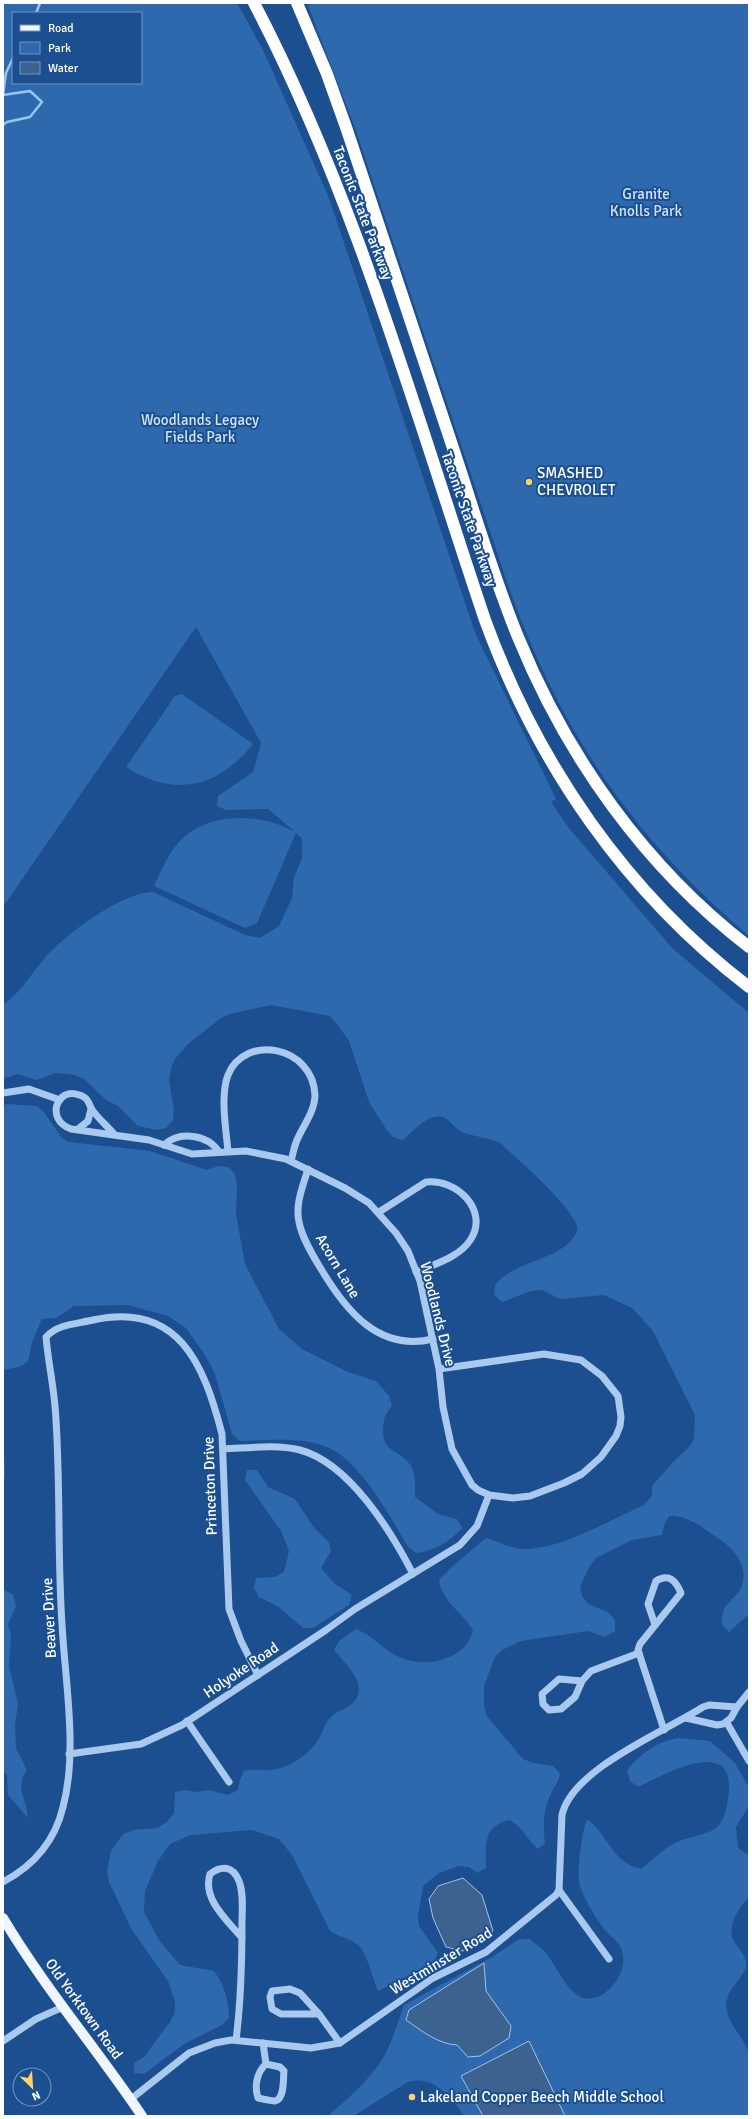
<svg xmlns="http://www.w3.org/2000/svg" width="752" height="2119" font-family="Signika,sans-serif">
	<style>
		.green { fill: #2e69ad; fill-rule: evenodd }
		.water { fill: #3c6290; stroke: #9cc4f0 }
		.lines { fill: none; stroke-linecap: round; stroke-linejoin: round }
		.stream { stroke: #9cc4f0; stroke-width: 2.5 }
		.minor { stroke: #a9c9ee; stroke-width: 7 }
		.major { stroke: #f0f6ff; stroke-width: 10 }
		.highway { stroke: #fff; stroke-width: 12 }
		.poi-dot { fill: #ffd166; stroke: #1b4f8f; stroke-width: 1.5 }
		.labels { text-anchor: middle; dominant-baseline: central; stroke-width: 4; stroke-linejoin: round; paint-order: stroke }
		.park-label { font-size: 15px; fill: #cfe3fa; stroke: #1b4f8f }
		.street-label { font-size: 15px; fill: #fff; stroke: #1b4f8f }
		.poi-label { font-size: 15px; fill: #fff; stroke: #1b4f8f; text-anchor: start }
	</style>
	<rect width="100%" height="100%" fill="#1b4f8f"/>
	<g class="green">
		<path d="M3,3H237L263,50L329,198L476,635L556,799L551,802L568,827L672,948L749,1013V1614L729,1632L722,1625C721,1608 727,1604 739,1592C752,1568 735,1549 715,1536C700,1526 687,1515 669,1516L664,1525L662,1535L632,1540L596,1558L590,1566L580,1586L582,1596L588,1604L608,1612L615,1620V1631L605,1637L588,1631L521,1641L502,1650L495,1657L484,1686V1706L487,1716L523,1759L533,1763L553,1766L560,1774C558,1783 554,1786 551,1794C543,1810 543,1826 545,1844L537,1849L518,1826L510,1820C482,1826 486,1845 486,1868L477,1873L469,1867L459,1866L439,1873L423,1886L418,1916L419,1926L438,1953L433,1963L378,1991C373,1980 366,1950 358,1945C350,1938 339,1937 330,1931L292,1855L279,1839L252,1830L191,1835L170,1844L158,1861L145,1891L144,1912L159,1940L180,1965L214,1971C224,1984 229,2002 229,2018L222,2025L184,2044L144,2074L134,2073V2063L144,2057L170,2022L175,2012V2002L168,1981L132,1930L109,1882L107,1871L111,1851L123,1834L134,1830L157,1828L167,1822L174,1813L175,1792L186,1790L196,1792L208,1790L228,1795L238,1790L240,1780L244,1771C256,1768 266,1772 277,1769C295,1765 310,1753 320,1737C323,1731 325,1723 330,1718C335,1712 341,1711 348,1707C374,1689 347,1666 334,1650L339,1641L356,1629C373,1635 383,1650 399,1657C425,1669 467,1660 473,1630C462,1612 442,1602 439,1580L455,1564L486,1538C497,1541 510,1548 521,1549C558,1551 610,1520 644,1505L652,1496V1486L674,1461L689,1447L694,1439L695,1415L653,1331L632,1308L604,1295L560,1299L542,1290L531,1291L502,1302L494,1295C495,1292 494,1287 496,1284C512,1261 566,1260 577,1231C583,1215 514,1156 500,1143C488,1137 474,1137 462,1132C455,1129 451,1121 445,1118C429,1111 414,1131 403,1140L393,1137L386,1129L369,1102L349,1041L337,1024L330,1016L271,1005L230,1014L221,1018L188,1044L175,1059L171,1068L169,1080L174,1110L173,1120L166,1128L157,1130L138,1126L118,1106L106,1100L84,1079L75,1075L56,1073L36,1080L17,1074L3,1079V1005C20,993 31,974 44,959C64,935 122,892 153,892L245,935L260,938L279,926L292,898L294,877L302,858V838L296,833L257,923L245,928L154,886C162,869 170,849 184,837C207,816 246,814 274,823C281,825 288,829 294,831L268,809L226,810L217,806L218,796L253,772L261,743L196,627L3,907ZM13,13H141V83H13Z"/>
		<path d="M307,3H749V936C632,836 561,733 509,588L355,128Z"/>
		<path d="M182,694L253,744C218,788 174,798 126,767L175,696Z"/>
		<path d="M7,1104L37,1106L44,1112L61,1137L69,1142L150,1151L207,1170L218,1166L228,1167L235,1174L237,1184L236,1214L245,1264L279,1329L302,1349L348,1372L376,1381L389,1396L392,1406C385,1414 384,1418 383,1428C382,1455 400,1448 411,1466C416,1475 415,1487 415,1497L438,1514L457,1519L462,1528C450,1542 434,1551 416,1553L408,1547C391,1518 362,1464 331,1449C307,1436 267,1440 240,1441L232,1434L215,1374L205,1355L186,1328L168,1316L127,1305L74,1306L56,1318L42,1319L32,1342L28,1362L19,1367L3,1370V1106Z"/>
		<polygon points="3,1433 5,1476 3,1483"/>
		<polygon points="247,1470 257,1470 268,1487 295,1499 315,1529 329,1542 331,1551 321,1568 334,1583 352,1595 349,1605 313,1628 303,1628 279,1607 259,1597 254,1588 256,1578 275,1577 284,1572 289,1551 281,1531 245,1480"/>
		<path d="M3,1589L13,1595L16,1606L8,1624L11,1635L9,1666L18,1704L15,1725L16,1748L27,1770C14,1789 27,1798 28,1818L8,1795L7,1775L3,1771Z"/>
		<path d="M679,1738L710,1741L735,1763L749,1788V1806L736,1827L738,1848L749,1855V1898C739,1906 726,1928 734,1941C739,1950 746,1954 746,1965C746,1978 722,1990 727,2011C729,2025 746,2040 749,2055C752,2068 749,2100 749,2116H464C452,2098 433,2074 408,2082L353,2116H328C350,2096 377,2075 389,2046C395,2033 399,2019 404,2005L492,1957L519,1939H530C535,1943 541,1948 546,1953C555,1964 566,1989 579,1996C585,2000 595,1999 602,1995C618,1984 631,1962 618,1943C615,1939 609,1935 605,1930C597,1921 581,1894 579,1882C577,1869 582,1832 587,1819C608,1834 612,1863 641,1869C651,1861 663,1849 675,1843C686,1837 709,1835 717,1827C726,1818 728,1801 729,1790C732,1735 662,1776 638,1787L630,1781L627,1771C638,1755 659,1740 679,1738Z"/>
	</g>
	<g class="water">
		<polygon points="463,1878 482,1895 493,1931 463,1951 446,1947 433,1918 429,1899 438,1886"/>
		<path d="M484,1963L486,1991L511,2026L509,2038L480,2056L468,2057L457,2045C438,2044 422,2031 406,2020L409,2010Z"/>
		<polygon points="529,2041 565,2116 483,2116 461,2076"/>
	</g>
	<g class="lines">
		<g class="stream">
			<polyline points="36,13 40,3"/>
			<polyline points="3,95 30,91 42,102 30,117 7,122 3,125"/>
			<polyline points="3,95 6,73 13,58"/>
		</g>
		<g class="minor">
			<polyline points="3,1093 29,1089 60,1100"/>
			<polyline points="78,1129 88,1121 91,1109"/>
			<path d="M114,1134C107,1126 99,1119 93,1111C90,1108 90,1103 87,1100C86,1098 81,1095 79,1095C58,1086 44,1119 71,1129L149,1140L192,1154L246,1151L286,1159L345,1188L369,1203L396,1233L408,1251L420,1281L439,1369L443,1407L452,1449L472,1485L478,1490L489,1495L513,1498L530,1496L564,1483L582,1474L601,1457L616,1436L620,1426L621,1417L618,1396L602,1376L581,1360L544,1354L439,1369"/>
			<path d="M164,1145C180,1130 208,1135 219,1152"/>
			<path d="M228,1151C226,1129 220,1096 228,1075C245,1033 313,1046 315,1095C315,1111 303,1126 297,1140C294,1147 293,1154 291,1161"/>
			<path d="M308,1169C303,1186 295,1204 299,1222C302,1238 313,1256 321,1269C346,1311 379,1352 433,1339"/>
			<path d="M379,1212L426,1182C456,1178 489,1210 471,1239C460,1257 435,1264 416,1272"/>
			<path d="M223,1449C248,1448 276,1444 300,1450C349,1463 391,1531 413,1574"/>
			<path d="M655,1625L648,1604L656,1581C669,1573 676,1581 681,1593L640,1644L638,1650L664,1730"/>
			<polyline points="582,1681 575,1697 561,1709 549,1710 543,1704 542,1694 559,1679 582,1681 591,1671 639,1653"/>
			<polyline points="686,1718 717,1725 723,1724 731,1718 737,1707 749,1692"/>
			<polyline points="187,1721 229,1782"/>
			<polyline points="727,1723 749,1761"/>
			<polyline points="69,1754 141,1744 182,1725 326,1630 355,1609 460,1545 477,1526 489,1495"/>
			<path d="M3,1882C33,1866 55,1841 63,1807C78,1751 65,1681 62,1624C57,1551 61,1478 55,1406C53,1383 48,1360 46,1337C58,1324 76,1324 93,1320C179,1301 204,1365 222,1434L229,1609L241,1641L258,1675"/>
			<polyline points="559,1890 609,1959"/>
			<polygon points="290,1989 300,1993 319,2014 281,2014 272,2009 270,1997 272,1991"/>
			<polyline points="319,2014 340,2043"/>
			<path d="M236,2040C241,2001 242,1963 242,1923C242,1910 244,1894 239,1881C233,1866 222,1865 210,1874C202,1899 227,1920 242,1938"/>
			<polyline points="3,2041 36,2019 63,2007"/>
			<polyline points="263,2043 266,2064"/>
			<path d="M266,2064L280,2067L284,2071C283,2078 285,2099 275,2101C270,2101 263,2099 258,2098C254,2086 257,2072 266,2064Z"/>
			<path d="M131,2099L189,2053L215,2043L231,2040L311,2048L340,2043L433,1978L486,1952L556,1895L559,1890L562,1815C572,1769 664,1732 703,1707L709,1705L737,1707"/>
		</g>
		<path class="major" d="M3,1918C44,1987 97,2049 142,2116"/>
		<g class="highway">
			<path d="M254,3C356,198 415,412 485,620C538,765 626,893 749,987"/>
			<path d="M297,3L327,74L347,130C382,236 418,342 453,448C474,511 493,576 518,637C567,757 645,867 749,947"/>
		</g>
	</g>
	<g class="poi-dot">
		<circle cx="529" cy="482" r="4"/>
		<circle cx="412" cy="2097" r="4"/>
	</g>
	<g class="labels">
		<g class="park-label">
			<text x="646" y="194">Granite<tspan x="646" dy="17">Knolls Park</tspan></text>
			<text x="200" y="420">Woodlands Legacy<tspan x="200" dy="17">Fields Park</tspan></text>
		</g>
		<g class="street-label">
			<text transform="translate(363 213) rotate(69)">Taconic State Parkway</text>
			<text transform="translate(469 519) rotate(71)">Taconic State Parkway</text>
			<text transform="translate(338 1266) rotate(59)">Acorn Lane</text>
			<text transform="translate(438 1314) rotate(76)">Woodlands Drive</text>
			<text transform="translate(210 1486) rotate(-92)">Princeton Drive</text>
			<text transform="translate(49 1618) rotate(-93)">Beaver Drive</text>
			<text transform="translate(241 1670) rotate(-34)">Holyoke Road</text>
			<text transform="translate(441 1961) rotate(-31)">Westminster Road</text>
			<text transform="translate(84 2009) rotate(54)">Old Yorktown Road</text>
		</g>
		<g class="poi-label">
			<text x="537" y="473">SMASHED<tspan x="537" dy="17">CHEVROLET</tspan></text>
			<text x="420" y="2097">Lakeland Copper Beech Middle School</text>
		</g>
	</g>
	<rect width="752" height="2119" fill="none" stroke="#ffffff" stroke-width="8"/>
	<rect x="12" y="12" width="130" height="72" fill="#1b4f8f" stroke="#7695bc"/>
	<rect x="20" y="25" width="20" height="6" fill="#f0f6ff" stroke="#7695bc"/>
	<text x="48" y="32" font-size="12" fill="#ffffff">Road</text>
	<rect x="20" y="42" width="20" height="12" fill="#2e69ad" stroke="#7695bc"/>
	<text x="48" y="52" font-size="12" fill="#ffffff">Park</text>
	<rect x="20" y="62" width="20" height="12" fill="#3c6290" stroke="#7695bc"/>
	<text x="48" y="72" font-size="12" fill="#ffffff">Water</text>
	<g transform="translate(32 2087) rotate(155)"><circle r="19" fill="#1b4f8f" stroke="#7695bc"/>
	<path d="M0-3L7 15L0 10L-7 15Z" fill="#ffd166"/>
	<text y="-6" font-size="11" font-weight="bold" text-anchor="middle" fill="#ffffff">N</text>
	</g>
</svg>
